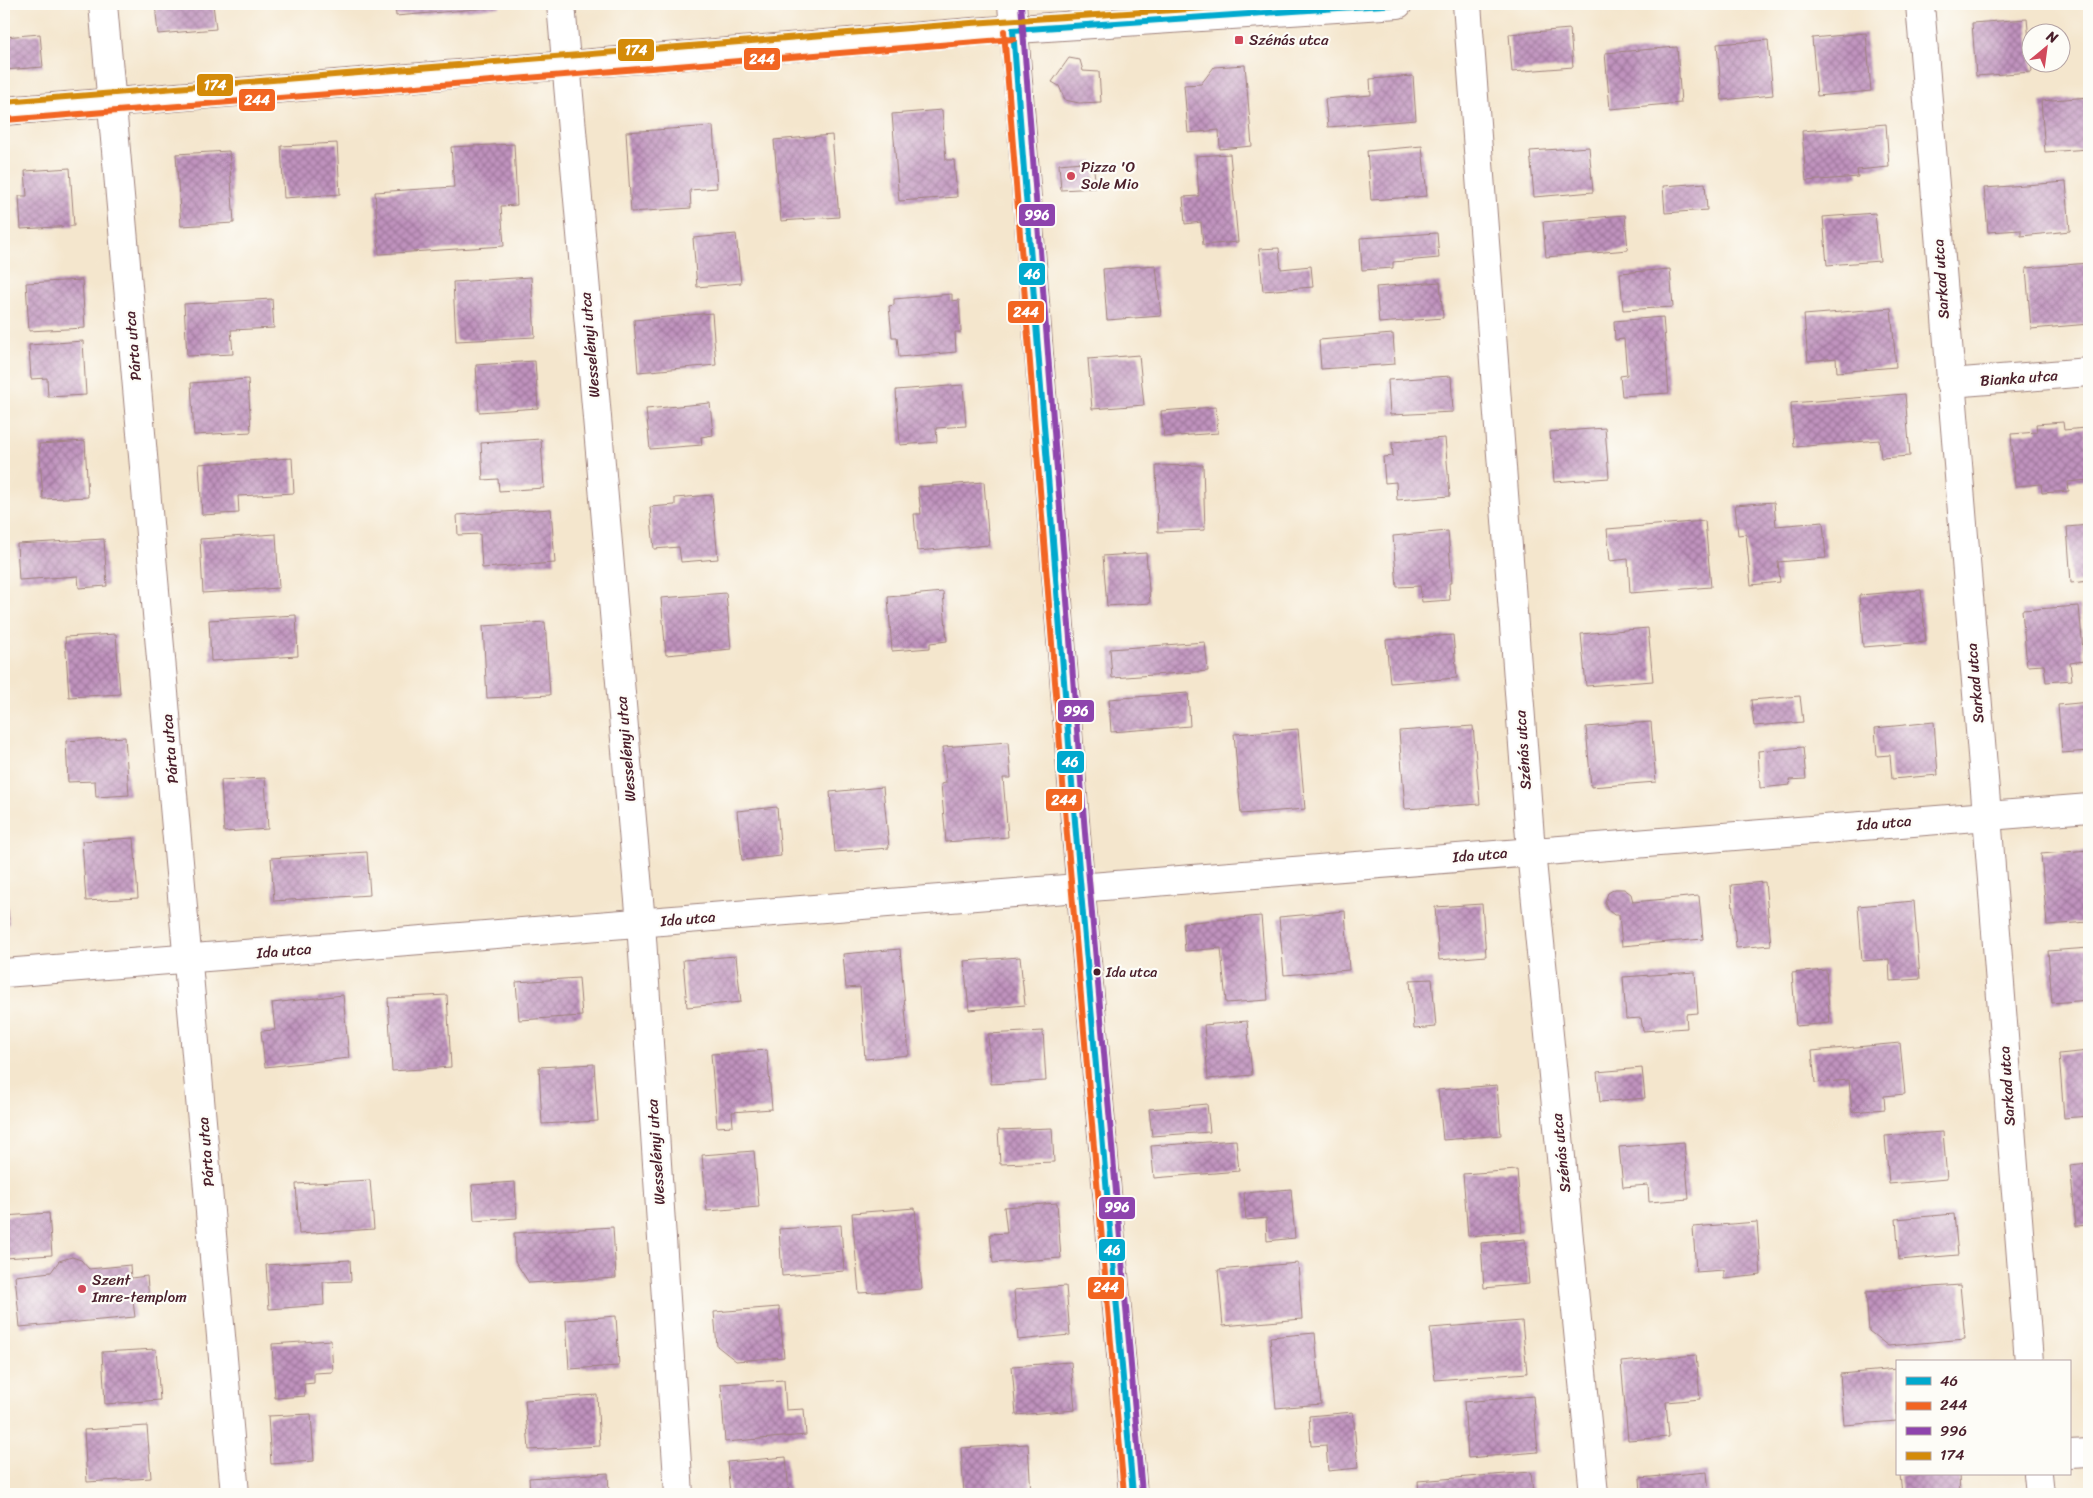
<svg xmlns="http://www.w3.org/2000/svg" width="2093" height="1498" font-family="Sriracha,sans-serif">
	<style>
		.building { fill: url(#building-cross-hatch) }
		.lines { fill: none; stroke-linecap: round; stroke-linejoin: round }
		.minor-casing { stroke: #9f827c; stroke-width: 30 }
		.major-casing { stroke: #9f827c; stroke-width: 30 }
		.minor { stroke: #fff; stroke-width: 28 }
		.major { stroke: #fff; stroke-width: 28 }
		.bus-1-casing { stroke: #fdfcf7; stroke-width: 10 }
		.bus-2-casing { stroke: #fdfcf7; stroke-width: 10 }
		.bus-3-casing { stroke: #fdfcf7; stroke-width: 10 }
		.bus-4-casing { stroke: #fdfcf7; stroke-width: 10 }
		.bus-1 { stroke: #00a9ce; stroke-width: 6 }
		.bus-2 { stroke: #f26522; stroke-width: 6 }
		.bus-3 { stroke: #8e44ad; stroke-width: 6 }
		.bus-4 { stroke: #d48b09; stroke-width: 6 }
		.poi-dot { fill: #d1495b; stroke: #fdfcf7; stroke-width: 2 }
		.bus-dot { fill: #4a1f2b; stroke: #fdfcf7; stroke-width: 2 }
		.labels { text-anchor: middle; dominant-baseline: central; stroke-width: 4.5; stroke-linejoin: round; paint-order: stroke }
		.bus-label { font-size: 14px; fill: #4a1f2b; stroke: #fdfcf7; text-anchor: start }
		.poi-label { font-size: 15px; fill: #4a1f2b; stroke: #fdfcf7; text-anchor: start }
		.street-label { font-size: 15px; fill: #4a1f2b; stroke: #fdfcf7 }
		.line-badge { stroke: #fdfcf7; stroke-width: 2 }
		.badge-label { font-size: 14px; text-anchor: middle; font-weight: bold; fill: #fff }
	</style>
	<defs>
		<pattern id="building-cross-hatch" width="8" height="8" patternUnits="userSpaceOnUse" patternTransform="scale(1.25)"><rect width="8" height="8" fill="#c093be"/><path d="M0 0l8 8M0 8l8-8" fill="none" stroke="#9e779b"/></pattern>
	</defs>
	<rect width="100%" height="100%" fill="#fdfcf7"/>
	<filter id="ink" filterUnits="userSpaceOnUse"><feTurbulence type="fractalNoise" baseFrequency=".02" numOctaves="2"/><feDisplacementMap in="SourceGraphic" scale="10" xChannelSelector="R" yChannelSelector="G"/><feConvolveMatrix kernelMatrix="1 2 1 2 8 2 1 2 1" color-interpolation-filters="sRGB"/></filter>
	<filter id="wash" filterUnits="userSpaceOnUse"><feTurbulence type="fractalNoise" baseFrequency=".0096" numOctaves="4" result="noise"/><feDisplacementMap in="SourceGraphic" scale="20" xChannelSelector="R" yChannelSelector="G"/><feGaussianBlur stdDeviation="1.12" result="paint"/><feColorMatrix in="noise" values="0 0 0 0 0 0 0 0 0 0 0 0 0 0 0 0 0 1.4 0 .05"/><feComposite in="paint" operator="in"/></filter>
	<g filter="url(#wash)">
		<rect width="100%" height="100%" fill="#f4e6cd"/>
		<g id="blocks">
			<g class="building">
				<polygon points="155,4 213,4 216,29 158,34"/>
				<polygon points="395,4 500,4 500,7 396,16"/>
				<polygon points="2027,19 2032,72 1976,76 1972,23"/>
				<polygon points="1570,29 1573,67 1512,72 1509,34"/>
				<polygon points="1866,33 1871,91 1817,96 1812,38"/>
				<polygon points="40,34 43,67 4,70 4,37"/>
				<polygon points="1768,40 1773,95 1722,100 1717,44"/>
				<polygon points="1677,47 1681,103 1610,109 1605,53"/>
				<polygon points="1069,58 1080,60 1083,71 1099,72 1101,102 1079,103 1065,100 1059,86 1052,82"/>
				<polygon points="1245,65 1252,146 1220,149 1219,130 1188,133 1184,85 1201,84 1214,67"/>
				<polygon points="1413,76 1416,120 1328,127 1325,99 1371,95 1370,79"/>
				<polygon points="2089,97 2089,149 2045,152 2041,101"/>
				<polygon points="942,110 946,160 954,160 957,197 899,201 892,114"/>
				<polygon points="1886,124 1889,167 1857,170 1858,177 1806,181 1802,131"/>
				<polygon points="713,126 717,188 690,190 691,208 631,212 626,132"/>
				<polygon points="832,135 839,217 781,221 774,140"/>
				<polygon points="337,143 340,194 284,198 281,146"/>
				<polygon points="514,144 517,205 501,206 504,246 379,254 375,192 454,187 451,147"/>
				<polygon points="1422,146 1427,196 1371,200 1367,151"/>
				<polygon points="1589,147 1593,192 1534,197 1530,151"/>
				<polygon points="229,151 234,223 181,226 176,154"/>
				<polygon points="1230,154 1238,242 1203,245 1201,222 1185,224 1183,197 1199,196 1196,156"/>
				<polygon points="1093,161 1096,188 1061,190 1059,164"/>
				<polygon points="70,168 74,226 21,229 19,196 27,196 25,171"/>
				<polygon points="2066,182 2070,231 2021,236 2021,230 1988,232 1984,188"/>
				<polygon points="1705,183 1707,210 1665,213 1663,186"/>
				<polygon points="1875,213 1880,261 1827,265 1823,217"/>
				<polygon points="1625,215 1628,250 1546,257 1543,222"/>
				<polygon points="1437,233 1439,258 1393,262 1393,268 1362,270 1360,238"/>
				<polygon points="736,234 741,283 697,287 693,238"/>
				<polygon points="1279,248 1281,269 1311,266 1313,287 1263,291 1259,249"/>
				<polygon points="2089,263 2089,324 2031,329 2026,268"/>
				<polygon points="1156,265 1161,316 1107,320 1103,269"/>
				<polygon points="1670,269 1673,307 1623,310 1620,273"/>
				<polygon points="531,277 535,337 456,341 453,282"/>
				<polygon points="82,280 85,328 29,331 26,283"/>
				<polygon points="1440,282 1443,318 1379,323 1376,287"/>
				<polygon points="952,294 952,301 959,300 961,332 955,332 956,352 899,357 897,337 892,337 889,306 894,305 894,299"/>
				<polygon points="272,299 274,328 231,330 233,354 187,356 184,304"/>
				<polygon points="1891,308 1896,367 1837,372 1836,358 1808,361 1804,315"/>
				<polygon points="712,313 716,365 638,372 634,320"/>
				<polygon points="1663,317 1669,393 1622,396 1620,376 1627,375 1624,339 1615,340 1614,321"/>
				<polygon points="1393,334 1395,364 1321,369 1319,340"/>
				<polygon points="83,341 86,395 48,397 47,378 31,379 29,345"/>
				<polygon points="1139,355 1144,405 1092,409 1088,359"/>
				<polygon points="535,361 538,408 479,412 476,365"/>
				<polygon points="1451,376 1453,412 1390,415 1388,380"/>
				<polygon points="248,379 251,432 194,435 191,383"/>
				<polygon points="963,385 966,426 936,428 937,442 900,445 896,390"/>
				<polygon points="1905,394 1910,456 1881,458 1879,440 1794,447 1791,403"/>
				<polygon points="710,403 713,435 701,437 702,445 650,449 646,409"/>
				<polygon points="1216,407 1218,433 1164,437 1161,411"/>
				<polygon points="2063,422 2064,430 2085,428 2089,480 2068,482 2069,491 2042,493 2041,484 2015,486 2011,434 2037,432 2036,424"/>
				<polygon points="1605,428 1609,478 1554,482 1550,432"/>
				<polygon points="1445,438 1450,496 1397,500 1396,482 1385,483 1383,457 1393,456 1392,442"/>
				<polygon points="541,439 544,488 499,491 498,479 483,480 481,443"/>
				<polygon points="85,441 88,497 43,499 39,444"/>
				<polygon points="292,458 294,493 238,496 239,513 202,515 199,464"/>
				<polygon points="1203,465 1205,530 1158,532 1156,466"/>
				<polygon points="984,482 989,545 917,551 914,514 921,514 918,487"/>
				<polygon points="712,495 718,559 681,562 679,547 654,549 650,507 675,505 675,498"/>
				<polygon points="1774,502 1776,526 1823,522 1826,558 1778,562 1780,582 1751,585 1746,534 1738,535 1735,505"/>
				<polygon points="551,509 555,563 482,568 480,534 458,535 457,515"/>
				<polygon points="1705,521 1711,587 1630,593 1628,559 1610,561 1607,529"/>
				<polygon points="2089,525 2089,581 2071,583 2067,527"/>
				<polygon points="1448,531 1452,583 1449,583 1450,600 1422,602 1420,586 1397,587 1393,536"/>
				<polygon points="276,534 279,588 203,593 200,539"/>
				<polygon points="104,539 107,586 79,588 78,576 19,580 17,544"/>
				<polygon points="1146,553 1150,603 1107,606 1103,556"/>
				<polygon points="1921,590 1926,642 1863,647 1859,595"/>
				<polygon points="943,592 947,641 930,643 930,648 892,651 888,597"/>
				<polygon points="726,593 731,649 666,655 661,598"/>
				<polygon points="2079,606 2084,661 2070,663 2072,680 2046,682 2044,665 2027,666 2022,610"/>
				<polygon points="296,615 298,656 211,661 209,620"/>
				<polygon points="545,622 550,695 487,698 483,626"/>
				<polygon points="1648,628 1653,681 1586,686 1581,634"/>
				<polygon points="116,634 120,694 69,697 65,637"/>
				<polygon points="1453,635 1457,678 1390,683 1386,640"/>
				<polygon points="1205,642 1208,671 1112,678 1110,649"/>
				<polygon points="1188,693 1190,726 1111,732 1109,699"/>
				<polygon points="1800,696 1803,722 1754,726 1751,700"/>
				<polygon points="2089,702 2089,751 2062,753 2058,705"/>
				<polygon points="1651,722 1656,782 1591,787 1586,727"/>
				<polygon points="1934,722 1938,775 1892,779 1890,755 1877,756 1875,728"/>
				<polygon points="1473,726 1480,804 1405,809 1399,731"/>
				<polygon points="1298,729 1305,809 1241,814 1234,734"/>
				<polygon points="125,737 129,795 96,797 95,781 68,782 66,741"/>
				<polygon points="1008,742 1011,778 1003,778 1008,837 946,842 941,784 946,783 943,747"/>
				<polygon points="1803,747 1806,779 1789,780 1790,785 1760,788 1758,751"/>
				<polygon points="265,778 268,829 224,832 221,780"/>
				<polygon points="883,787 889,848 835,852 830,792"/>
				<polygon points="777,807 781,856 742,860 737,811"/>
				<polygon points="134,838 138,898 86,901 82,841"/>
				<polygon points="2089,850 2089,922 2047,925 2041,854"/>
				<polygon points="367,852 370,895 274,901 271,858"/>
				<polygon points="4,870 9,925 4,925"/>
				<polygon points="1765,882 1771,945 1736,948 1731,885"/>
				<polygon points="1615,889 1624,889 1631,894 1633,902 1699,896 1703,939 1622,946 1619,915 1614,915 1608,910 1605,902 1608,893"/>
				<polygon points="1914,901 1920,979 1890,981 1889,959 1862,961 1858,906"/>
				<polygon points="1482,904 1486,956 1439,960 1435,907"/>
				<polygon points="1345,911 1349,970 1284,975 1279,917"/>
				<polygon points="1261,916 1268,1000 1226,1003 1221,948 1185,951 1183,923"/>
				<polygon points="2089,948 2089,1000 2052,1003 2048,951"/>
				<polygon points="900,949 909,1055 865,1059 860,987 846,988 843,954"/>
				<polygon points="736,956 741,1002 687,1007 683,960"/>
				<polygon points="1020,957 1025,1005 969,1010 964,961"/>
				<polygon points="1826,970 1830,1023 1796,1026 1792,973"/>
				<polygon points="1695,972 1698,1013 1686,1014 1687,1028 1643,1031 1641,1018 1626,1019 1623,977"/>
				<polygon points="579,978 582,1016 519,1020 516,982"/>
				<polygon points="1432,979 1436,1027 1414,1029 1410,980"/>
				<polygon points="343,995 349,1058 265,1067 261,1031 275,1030 272,1003"/>
				<polygon points="447,995 451,1067 392,1071 388,998"/>
				<polygon points="1247,1021 1252,1075 1208,1079 1204,1025"/>
				<polygon points="1043,1031 1046,1081 991,1084 988,1034"/>
				<polygon points="1900,1043 1905,1094 1884,1096 1885,1109 1852,1112 1849,1080 1815,1083 1812,1051"/>
				<polygon points="767,1050 772,1109 732,1112 733,1126 717,1127 711,1054"/>
				<polygon points="2089,1051 2089,1116 2064,1118 2059,1054"/>
				<polygon points="594,1064 598,1121 542,1124 539,1067"/>
				<polygon points="1642,1068 1645,1098 1600,1102 1597,1072"/>
				<polygon points="1497,1085 1501,1135 1443,1140 1438,1090"/>
				<polygon points="1207,1104 1210,1132 1152,1136 1149,1109"/>
				<polygon points="1052,1128 1054,1162 1000,1164 998,1130"/>
				<polygon points="1943,1132 1947,1179 1889,1184 1885,1136"/>
				<polygon points="1236,1140 1239,1171 1154,1178 1151,1146"/>
				<polygon points="1684,1142 1689,1199 1649,1202 1648,1185 1623,1187 1619,1147"/>
				<polygon points="754,1151 759,1207 707,1211 702,1155"/>
				<polygon points="2089,1163 2089,1225 2076,1226 2070,1165"/>
				<polygon points="1517,1170 1522,1232 1468,1236 1463,1174"/>
				<polygon points="370,1180 374,1229 299,1234 296,1184"/>
				<polygon points="515,1182 517,1218 474,1221 472,1185"/>
				<polygon points="1291,1189 1295,1238 1267,1241 1266,1218 1246,1220 1244,1193"/>
				<polygon points="1057,1203 1061,1258 993,1263 990,1234 1007,1233 1004,1207"/>
				<polygon points="915,1208 922,1289 859,1293 852,1213"/>
				<polygon points="49,1213 52,1255 4,1258 4,1216"/>
				<polygon points="1954,1214 1958,1255 1899,1260 1896,1219"/>
				<polygon points="1757,1222 1761,1275 1724,1279 1724,1270 1696,1272 1693,1227"/>
				<polygon points="841,1225 844,1271 782,1276 779,1229"/>
				<polygon points="613,1227 616,1278 529,1283 515,1261 514,1233"/>
				<polygon points="1525,1239 1529,1284 1484,1288 1481,1243"/>
				<polygon points="72,1257 81,1260 89,1269 130,1265 131,1278 147,1276 149,1300 133,1301 135,1317 20,1327 15,1276 51,1272 59,1261"/>
				<polygon points="350,1260 351,1281 323,1282 324,1305 269,1309 266,1265"/>
				<polygon points="1298,1263 1302,1319 1223,1326 1218,1270"/>
				<polygon points="1960,1285 1965,1339 1888,1346 1869,1331 1866,1292"/>
				<polygon points="1066,1286 1070,1335 1018,1340 1014,1290"/>
				<polygon points="779,1307 784,1357 736,1361 717,1346 714,1312"/>
				<polygon points="616,1316 619,1366 569,1369 566,1320"/>
				<polygon points="1522,1321 1527,1373 1435,1380 1430,1328"/>
				<polygon points="1315,1333 1321,1404 1276,1408 1270,1337"/>
				<polygon points="331,1340 333,1372 314,1373 314,1383 304,1384 305,1396 275,1398 272,1344"/>
				<polygon points="156,1349 160,1400 105,1404 102,1352"/>
				<polygon points="1696,1355 1700,1399 1666,1402 1669,1437 1628,1440 1621,1362"/>
				<polygon points="1071,1362 1075,1410 1016,1415 1012,1366"/>
				<polygon points="1897,1369 1897,1421 1844,1425 1840,1374"/>
				<polygon points="784,1380 786,1410 804,1409 806,1435 725,1442 721,1384"/>
				<polygon points="597,1395 600,1446 529,1450 525,1400"/>
				<polygon points="1533,1396 1538,1452 1468,1458 1464,1402"/>
				<polygon points="1353,1412 1358,1468 1328,1471 1326,1445 1311,1446 1309,1416"/>
				<polygon points="311,1414 314,1461 271,1464 268,1416"/>
				<polygon points="147,1426 151,1478 87,1482 84,1430"/>
				<polygon points="1028,1444 1031,1494 964,1494 961,1448"/>
				<polygon points="786,1457 789,1494 730,1494 727,1462"/>
				<polygon points="1531,1472 1533,1494 1419,1494 1418,1481"/>
				<polygon points="1707,1472 1709,1494 1641,1494 1640,1478"/>
				<polygon points="608,1473 609,1494 530,1494 529,1478"/>
				<polygon points="1900,1474 1959,1474 1960,1494 1902,1494"/>
			</g>
		</g>
	</g>
	<g filter="url(#ink)">
		<use href="#blocks" fill-opacity="0" stroke="#9f827c" stroke-width="1"/>
		<g class="lines">
			<g class="minor-casing">
				<g id="minor">
					<polyline points="103,4 235,1494"/>
					<polyline points="561,4 641,923 679,1494"/>
					<polyline points="1012,4 1076,834 1133,1494"/>
					<polyline points="1467,4 1531,851 1594,1494"/>
					<polyline points="1920,4 1987,815 2029,1362"/>
					<polyline points="1950,383 2089,372"/>
					<polyline points="4,973 2089,808"/>
					<polyline points="2069,1454 2089,1453"/>
					<polyline points="2038,1474 2040,1494"/>
				</g>
			</g>
			<g class="major-casing">
				<polyline id="major" points="4,111 972,32 1398,4"/>
			</g>
			<use href="#minor" class="minor"/>
			<use href="#major" class="major"/>
			<g class="bus-1-casing">
				<g id="bus-1">
					<polyline points="1013,30 1076,834 1133,1494"/>
					<polyline points="1013,30 1398,4"/>
				</g>
			</g>
			<g class="bus-2-casing">
				<g id="bus-2">
					<polyline points="1004,31 1067,835 1124,1494"/>
					<polyline points="5,120 1014,39"/>
				</g>
			</g>
			<g class="bus-3-casing">
				<polyline id="bus-3" points="1021,4 1085,833 1142,1493"/>
			</g>
			<g class="bus-4-casing">
				<polyline id="bus-4" points="4,102 971,23 1268,4"/>
			</g>
			<use href="#bus-1" class="bus-1"/>
			<use href="#bus-2" class="bus-2"/>
			<use href="#bus-3" class="bus-3"/>
			<use href="#bus-4" class="bus-4"/>
		</g>
	</g>
	<g class="poi-dot">
		<rect x="1234" y="35" width="10" height="10" rx="2.5"/>
		<circle cx="1071" cy="176" r="5"/>
		<circle cx="82" cy="1289" r="5"/>
	</g>
	<circle class="bus-dot" cx="1097" cy="972" r="4.5"/>
	<g class="labels">
		<g class="bus-label">
			<text x="1106" y="972">Ida utca</text>
		</g>
		<g class="poi-label">
			<text x="1249" y="40">Szénás utca</text>
			<text x="1081" y="167">Pizza 'O<tspan x="1081" dy="17">Sole Mio</tspan></text>
			<text x="92" y="1280">Szent<tspan x="92" dy="17">Imre-templom</tspan></text>
		</g>
		<g class="street-label">
			<text transform="translate(1941 279) rotate(-94)">Sarkad utca</text>
			<text transform="translate(590 345) rotate(-95)">Wesselényi utca</text>
			<text transform="translate(133 346) rotate(-95)">Párta utca</text>
			<text transform="translate(2019 378) rotate(-4)">Bianka utca</text>
			<text transform="translate(1975 683) rotate(-95)">Sarkad utca</text>
			<text transform="translate(170 749) rotate(-95)">Párta utca</text>
			<text transform="translate(626 749) rotate(-95)">Wesselényi utca</text>
			<text transform="translate(1523 750) rotate(-94)">Szénás utca</text>
			<text transform="translate(1884 823) rotate(-5)">Ida utca</text>
			<text transform="translate(1480 855) rotate(-5)">Ida utca</text>
			<text transform="translate(688 919) rotate(-5)">Ida utca</text>
			<text transform="translate(284 951) rotate(-5)">Ida utca</text>
			<text transform="translate(2007 1086) rotate(-94)">Sarkad utca</text>
			<text transform="translate(206 1152) rotate(-95)">Párta utca</text>
			<text transform="translate(656 1152) rotate(-94)">Wesselényi utca</text>
			<text transform="translate(1561 1153) rotate(-96)">Szénás utca</text>
		</g>
	</g>
	<g class="line-badge">
		<rect x="617" y="38" width="38" height="24" rx="5" fill="#d48b09"/>
		<rect x="743" y="47" width="38" height="24" rx="5" fill="#f26522"/>
		<rect x="196" y="73" width="38" height="24" rx="5" fill="#d48b09"/>
		<rect x="238" y="88" width="38" height="24" rx="5" fill="#f26522"/>
		<rect x="1018" y="203" width="38" height="24" rx="5" fill="#8e44ad"/>
		<rect x="1018" y="262" width="28" height="24" rx="5" fill="#00a9ce"/>
		<rect x="1007" y="300" width="38" height="24" rx="5" fill="#f26522"/>
		<rect x="1057" y="699" width="38" height="24" rx="5" fill="#8e44ad"/>
		<rect x="1056" y="750" width="29" height="24" rx="5" fill="#00a9ce"/>
		<rect x="1045" y="788" width="38" height="24" rx="5" fill="#f26522"/>
		<rect x="1098" y="1196" width="38" height="24" rx="5" fill="#8e44ad"/>
		<rect x="1098" y="1238" width="28" height="24" rx="5" fill="#00a9ce"/>
		<rect x="1087" y="1276" width="38" height="24" rx="5" fill="#f26522"/>
	</g>
	<g class="badge-label">
		<text x="636" y="55">174</text>
		<text x="762" y="64">244</text>
		<text x="215" y="90">174</text>
		<text x="257" y="105">244</text>
		<text x="1037" y="220">996</text>
		<text x="1032" y="279">46</text>
		<text x="1026" y="317">244</text>
		<text x="1076" y="716">996</text>
		<text x="1070" y="767">46</text>
		<text x="1064" y="805">244</text>
		<text x="1117" y="1212">996</text>
		<text x="1112" y="1255">46</text>
		<text x="1106" y="1292">244</text>
	</g>
	<rect width="2093" height="1498" fill="none" stroke="#fdfcf7" stroke-width="20"/>
	<rect x="1896" y="1360" width="175" height="115" fill="#fdfcf7" stroke="#b5a4a5"/>
	<rect x="1906" y="1377" width="25" height="8" fill="#00a9ce" stroke="#b5a4a5"/>
	<text x="1940" y="1386" font-size="15" fill="#4a1f2b">46</text>
	<rect x="1906" y="1402" width="25" height="8" fill="#f26522" stroke="#b5a4a5"/>
	<text x="1940" y="1410" font-size="15" fill="#4a1f2b">244</text>
	<rect x="1906" y="1427" width="25" height="8" fill="#8e44ad" stroke="#b5a4a5"/>
	<text x="1940" y="1436" font-size="15" fill="#4a1f2b">996</text>
	<rect x="1906" y="1452" width="25" height="8" fill="#d48b09" stroke="#b5a4a5"/>
	<text x="1940" y="1460" font-size="15" fill="#4a1f2b">174</text>
	<g transform="translate(2046 48) rotate(29)"><circle r="24" fill="#fdfcf7" stroke="#b5a4a5"/>
	<path d="M0-4L9 19L0 12L-9 19Z" fill="#d1495b"/>
	<text y="-8" font-size="14" font-weight="bold" text-anchor="middle" fill="#4a1f2b">N</text>
	</g>
</svg>
